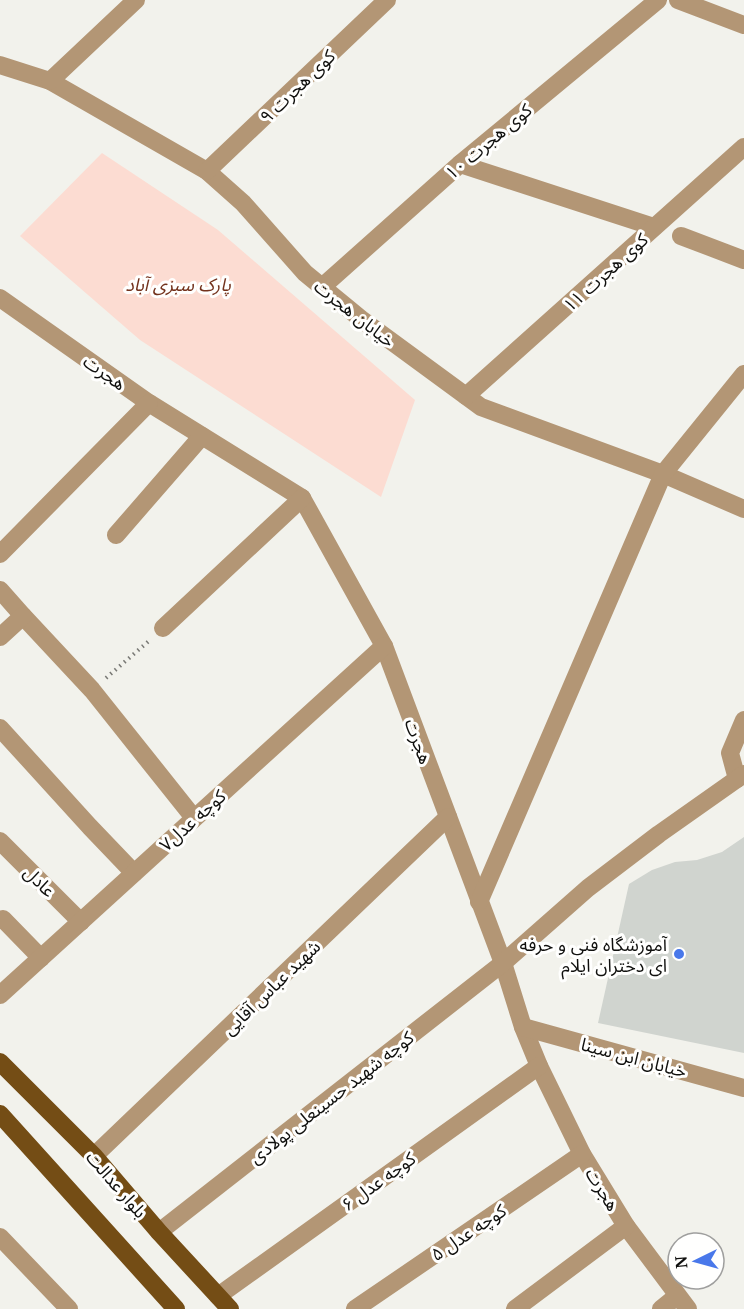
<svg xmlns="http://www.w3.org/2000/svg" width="744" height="1309" font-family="'Noto Serif','Noto Sans Arabic',serif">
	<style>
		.green { fill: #fcdcd2 }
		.building { fill: #d0d4cf }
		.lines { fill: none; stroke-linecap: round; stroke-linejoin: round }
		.path { stroke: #797975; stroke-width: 4; stroke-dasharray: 1.5 4.5; stroke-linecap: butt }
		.minor { stroke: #b39675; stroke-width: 18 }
		.major { stroke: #744d15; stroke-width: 18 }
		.poi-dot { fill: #4978ea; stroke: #fffffe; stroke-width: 2 }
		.labels { text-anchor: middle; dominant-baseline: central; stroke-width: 6; stroke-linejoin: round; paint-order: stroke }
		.street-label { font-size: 18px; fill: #10100e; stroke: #fffffe }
		.park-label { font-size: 18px; font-style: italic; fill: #73321c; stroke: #fffffe }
		.poi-label { font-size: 18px; fill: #10100e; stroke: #fffffe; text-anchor: end }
	</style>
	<rect width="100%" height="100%" fill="#f2f2ec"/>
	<polygon class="green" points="102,153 218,230 415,400 381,497 140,340 20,236"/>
	<polygon class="building" points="744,837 744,1053 598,1023 629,884 652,870 675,862 697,860 722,852"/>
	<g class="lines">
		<polyline class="path" points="106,678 150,640"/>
		<g class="minor">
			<polyline points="678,0 744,25"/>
			<polyline points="0,65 50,81 207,171 243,203 305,273 361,319 481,407 663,474 744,509"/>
			<polyline points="50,81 136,0"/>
			<polyline points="460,164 654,227"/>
			<polyline points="207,171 387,0"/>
			<polyline points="681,236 744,260"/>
			<polyline points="322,287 460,164 658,0"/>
			<polyline points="0,298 149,403 302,498 384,646 503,963 523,1027 539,1066 582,1154 626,1226 688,1309"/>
			<polyline points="466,396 744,147"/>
			<polyline points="116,535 202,436"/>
			<polyline points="0,554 149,403"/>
			<polyline points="0,590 23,616 92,690 194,818"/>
			<polyline points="163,628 302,498"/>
			<polyline points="0,637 23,616"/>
			<polyline points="0,728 90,827 134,873"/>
			<polyline points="737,779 730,753 744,720"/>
			<polyline points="0,841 81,922"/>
			<polyline points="479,902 663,474 744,374"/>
			<polyline points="3,919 41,958"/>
			<polyline points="0,995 384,646"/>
			<polyline points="523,1027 744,1088"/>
			<polyline points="94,1156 448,817"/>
			<polyline points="159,1232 503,963 588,888 659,834 744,774"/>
			<polyline points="0,1237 69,1309"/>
			<polyline points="218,1296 539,1066"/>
			<polyline points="355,1309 582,1154"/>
			<polyline points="515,1309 626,1226"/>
			<polyline points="661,1309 677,1296"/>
		</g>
		<g class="major">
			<polyline points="0,1062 94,1156 159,1232 230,1309"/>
			<polyline points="0,1114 176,1309"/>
		</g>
	</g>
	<circle class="poi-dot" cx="679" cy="954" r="6"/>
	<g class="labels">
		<g class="street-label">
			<text transform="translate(297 86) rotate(-44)">کوی هجرت ۹</text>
			<text transform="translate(488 141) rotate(-40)">کوی هجرت ۱۰</text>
			<text transform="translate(605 272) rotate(-42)">کوی هجرت ۱۱</text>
			<text transform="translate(355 313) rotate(38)">خیابان هجرت</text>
			<text transform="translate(105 372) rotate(35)">هجرت</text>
			<text transform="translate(419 741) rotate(70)">هجرت</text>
			<text transform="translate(192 820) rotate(-42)">کوچه عدل۷</text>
			<text transform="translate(40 881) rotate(45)">عادل</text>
			<text transform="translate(271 987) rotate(-44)">شهید عباس آقایی</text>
			<text transform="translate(634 1057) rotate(15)">خیابان ابن سینا</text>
			<text transform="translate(331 1097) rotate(-38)">کوچه شهید حسینعلی پولادی</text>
			<text transform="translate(378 1181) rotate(-36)">کوچه عدل ۶</text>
			<text transform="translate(117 1184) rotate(49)">بلوار عدالت</text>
			<text transform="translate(603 1189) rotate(58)">هجرت</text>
			<text transform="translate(468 1232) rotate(-34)">کوچه عدل ۵</text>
		</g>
		<g class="park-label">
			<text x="178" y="284">پارک سبزی آباد</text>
		</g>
		<g class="poi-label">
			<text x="667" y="944">آموزشگاه فنی و حرفه<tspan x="667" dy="21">ای دختران ایلام</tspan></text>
		</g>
	</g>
	<g transform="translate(696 1261) rotate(265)"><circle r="28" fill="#fffffe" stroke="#9f9f9e" stroke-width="1.5"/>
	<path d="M0-4.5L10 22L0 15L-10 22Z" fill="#4978ea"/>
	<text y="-9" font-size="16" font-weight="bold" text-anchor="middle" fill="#10100e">N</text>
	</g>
</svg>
